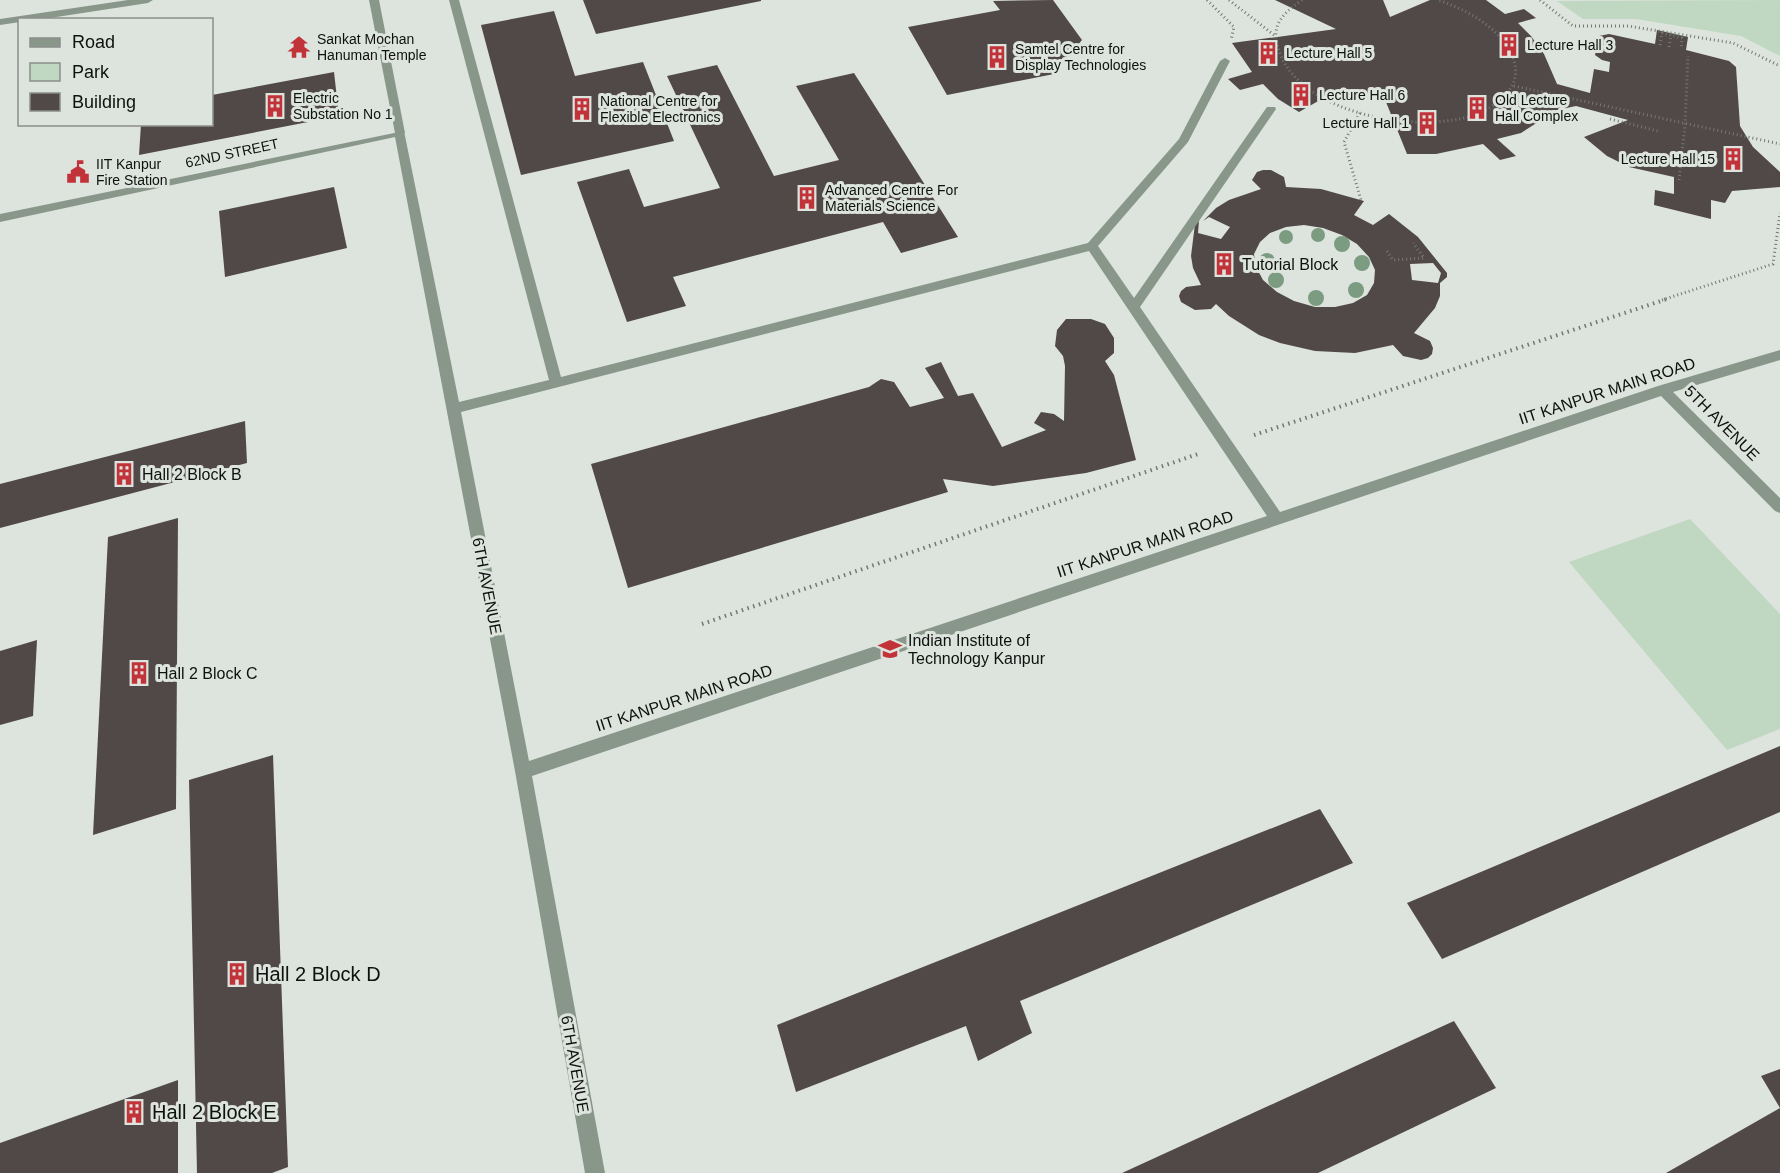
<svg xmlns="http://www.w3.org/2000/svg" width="1780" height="1173" font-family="Arial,sans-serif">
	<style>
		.green { fill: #c0d8c1 }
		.building { fill: #514948; fill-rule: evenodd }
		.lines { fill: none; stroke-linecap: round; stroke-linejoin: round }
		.path-far1 { stroke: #747874; stroke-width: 3; stroke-dasharray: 1 3; stroke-linecap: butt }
		.path { stroke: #747874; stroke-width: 4; stroke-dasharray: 1.5 4.5; stroke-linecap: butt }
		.lane { fill: #889789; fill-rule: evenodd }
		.street { fill: #889789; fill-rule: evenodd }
		.tree { fill: #7c9c81 }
		.labels { text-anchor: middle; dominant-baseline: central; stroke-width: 6; stroke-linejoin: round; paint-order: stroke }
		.far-poi-label { font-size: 14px; fill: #0e110f; stroke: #dde3dd; text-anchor: start }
		.far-street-label { font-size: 14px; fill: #0e110f; stroke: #dde3dd }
		.poi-label { font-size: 16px; fill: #0e110f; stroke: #dde3dd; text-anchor: start }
		.street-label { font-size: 16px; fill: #0e110f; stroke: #dde3dd }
		.near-poi-label { font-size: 20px; fill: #0e110f; stroke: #dde3dd; text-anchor: start }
	</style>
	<rect width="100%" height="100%" fill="#dde3dd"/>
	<g class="green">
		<polygon points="1780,0 1780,56 1741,36 1636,19 1583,19 1557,1"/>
		<polygon points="1690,519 1780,614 1780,729 1727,750 1569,562"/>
	</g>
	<g class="building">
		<polygon points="583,0 761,0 761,1 596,34"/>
		<polygon points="1053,0 1082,40 1054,74 947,95 908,27 1000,10 993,1"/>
		<polygon points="1275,0 1383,0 1390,17 1430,0 1486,0 1505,14 1524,9 1536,18 1518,23 1531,36 1544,54 1557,84 1590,93 1594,69 1609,72 1610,62 1602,60 1595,55 1599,36 1609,34 1655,44 1657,30 1688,37 1686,50 1729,61 1736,67 1740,126 1753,147 1780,172 1780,187 1732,191 1725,203 1711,200 1711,219 1654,205 1655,190 1674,194 1674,177 1629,167 1607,156 1584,137 1628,120 1576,106 1557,110 1521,133 1497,139 1516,156 1500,160 1483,144 1436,154 1407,154 1386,102 1334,92 1299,112 1278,99 1263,84 1240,90 1228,79 1252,72 1232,43 1336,29"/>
		<polygon points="554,11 575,76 643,62 674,141 521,175 481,25"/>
		<polygon points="717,65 774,176 839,160 796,86 854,73 958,237 901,253 883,222 673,277 686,306 627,322 577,182 629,169 644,207 720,188 667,76"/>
		<polygon points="334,72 339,116 139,155 141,124 212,124 212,95"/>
		<path d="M1263,170H1271L1284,177L1286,187L1321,189L1364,201L1354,215L1373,225L1389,214L1418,237L1447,273V277L1440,283V296L1435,308L1414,333L1430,341L1433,348L1432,354L1428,358L1421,360L1403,356L1393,345L1355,353L1315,351L1280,343L1259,335L1229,316L1216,304L1211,309L1195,310L1181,302L1179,296L1181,291L1186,287L1201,285L1193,268L1191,256L1195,224L1199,220L1198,233L1221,239L1230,227L1209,217L1203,221L1216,208L1229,200L1261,189L1252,180L1257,172ZM1304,225L1323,228L1342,235L1357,244L1369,257L1375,270L1374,283L1367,295L1353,303L1335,307H1315L1294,301L1277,292L1263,280L1256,267L1254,254L1260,242L1270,233L1286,227ZM1433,263L1441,273L1438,283L1412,280L1410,264Z"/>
		<polygon points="334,187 347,248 225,277 219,211"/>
		<polygon points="1066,319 1091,319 1105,324 1114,338 1114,353 1105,361 1114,375 1136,460 1086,473 993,486 943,479 948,492 628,588 591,464 869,387 881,379 894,382 910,407 944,398 925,368 941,362 958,396 973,393 1002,447 1046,430 1034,423 1041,412 1054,414 1064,421 1065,366 1063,356 1055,346 1057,330"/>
		<polygon points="245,421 247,463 0,528 0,484"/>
		<polygon points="178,518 176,809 93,835 108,537"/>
		<polygon points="37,640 33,716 0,725 0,651"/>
		<polygon points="1780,746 1780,812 1442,959 1407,903"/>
		<polygon points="273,755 288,1167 272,1173 197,1173 189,780"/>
		<polygon points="1320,809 1353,863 1020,1001 1032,1033 978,1061 966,1026 796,1092 777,1025"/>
		<polygon points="1454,1021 1496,1088 1318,1173 1122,1173"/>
		<polygon points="1780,1069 1780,1173 1666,1173 1780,1108 1761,1076"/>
		<polygon points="178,1080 178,1173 0,1173 0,1143"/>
	</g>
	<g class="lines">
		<g class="path-far1">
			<polyline points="1207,0 1234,27 1231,40"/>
			<polyline points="1229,0 1274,35"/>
			<path d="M1302,0C1279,16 1269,28 1281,56C1307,117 1429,137 1485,111C1490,108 1495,104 1499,100C1512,91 1519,77 1514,61C1504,29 1467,10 1438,0"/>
			<polyline points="1540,0 1573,26 1628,26 1733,43 1780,66"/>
			<polyline points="1660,45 1662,33 1682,38 1681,49"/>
			<polyline points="1669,47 1671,35"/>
			<polyline points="1514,86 1780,144"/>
			<polyline points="1360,113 1344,142 1361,200"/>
			<polyline points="1610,119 1658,131"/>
			<polyline points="1679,180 1685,125 1688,56"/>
			<polyline points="1387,251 1393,260 1424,258 1413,243"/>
			<polyline points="1662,300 1773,264 1780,213"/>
		</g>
		<g class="path">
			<polyline points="1254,435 1667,299"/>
			<polyline points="702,624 1198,454"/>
		</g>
		<polygon class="lane" points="369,0 379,0 405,133 400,136 395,133"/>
		<g class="street">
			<polygon points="128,0 153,0 148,3 37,20 20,20 20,22 0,25 0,19"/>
			<path d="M449,0H459L561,377L1088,243L1179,139L1220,61L1225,58L1230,61L1188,142L1098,246L1134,298L1267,107H1275L1276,109L1140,307L1280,512L1658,386L1780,350V360L1673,392L1780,498V513L1775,511L1661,396L532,776L605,1173H585L515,771L395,137L0,222V214L404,131L459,402L549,380ZM1089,251L1267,516L529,761L461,412Z"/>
		</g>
	</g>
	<g class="tree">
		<circle cx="1318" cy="235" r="7"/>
		<circle cx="1286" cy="237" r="7"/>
		<circle cx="1342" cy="244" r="8"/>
		<circle cx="1267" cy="261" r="8"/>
		<circle cx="1362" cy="263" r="8"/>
		<circle cx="1276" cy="280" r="8"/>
		<circle cx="1356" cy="290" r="8"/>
		<circle cx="1316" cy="298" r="8"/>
	</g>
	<defs>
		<g id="building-bare" transform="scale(1.8)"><path d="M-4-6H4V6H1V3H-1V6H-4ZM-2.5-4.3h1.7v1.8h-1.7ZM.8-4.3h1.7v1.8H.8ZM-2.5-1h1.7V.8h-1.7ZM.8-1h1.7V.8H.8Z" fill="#c23239" stroke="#dde3dd" stroke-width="2.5" paint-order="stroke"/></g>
		<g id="temple-bare" transform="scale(1.8)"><path d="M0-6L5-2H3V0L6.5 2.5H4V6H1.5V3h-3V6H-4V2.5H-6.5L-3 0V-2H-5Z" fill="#c23239" stroke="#dde3dd" stroke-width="2.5" paint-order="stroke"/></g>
		<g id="civic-bare" transform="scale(1.8)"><path d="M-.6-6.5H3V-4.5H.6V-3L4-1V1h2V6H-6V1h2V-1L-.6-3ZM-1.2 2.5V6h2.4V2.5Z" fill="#c23239" stroke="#dde3dd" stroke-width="2.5" paint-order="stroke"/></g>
		<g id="university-bare" transform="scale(1.8)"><path d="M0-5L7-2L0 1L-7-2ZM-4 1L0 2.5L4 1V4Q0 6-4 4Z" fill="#c23239" stroke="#dde3dd" stroke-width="2.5" paint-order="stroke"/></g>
	</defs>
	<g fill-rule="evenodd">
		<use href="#building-bare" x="1509" y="45"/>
		<use href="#temple-bare" x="299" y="47"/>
		<use href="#building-bare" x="1268" y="53"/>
		<use href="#building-bare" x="997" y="57"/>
		<use href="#building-bare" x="1301" y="95"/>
		<use href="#building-bare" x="275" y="106"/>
		<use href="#building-bare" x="1477" y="108"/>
		<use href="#building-bare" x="582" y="109"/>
		<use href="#building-bare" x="1427" y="123"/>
		<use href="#building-bare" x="1733" y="159"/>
		<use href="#civic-bare" x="78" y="172"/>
		<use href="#building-bare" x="807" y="198"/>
		<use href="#building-bare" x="1224" y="264"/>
		<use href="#building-bare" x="124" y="474"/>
		<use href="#university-bare" x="890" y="649"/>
		<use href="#building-bare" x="139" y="673"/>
		<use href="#building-bare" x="237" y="974"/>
		<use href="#building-bare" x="134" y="1112"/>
	</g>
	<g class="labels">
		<g class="far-poi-label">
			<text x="317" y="39">Sankat Mochan<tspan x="317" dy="16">Hanuman Temple</tspan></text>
			<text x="1527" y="45">Lecture Hall 3</text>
			<text x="1015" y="49">Samtel Centre for<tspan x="1015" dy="16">Display Technologies</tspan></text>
			<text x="1286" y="53">Lecture Hall 5</text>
			<text x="1319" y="95">Lecture Hall 6</text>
			<text x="293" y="98">Electric<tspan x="293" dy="16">Substation No 1</tspan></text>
			<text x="1495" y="100">Old Lecture<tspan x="1495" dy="16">Hall Complex</tspan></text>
			<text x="600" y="101">National Centre for<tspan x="600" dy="16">Flexible Electronics</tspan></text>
			<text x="1409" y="123" text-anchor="end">Lecture Hall 1</text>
			<text x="1715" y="159" text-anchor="end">Lecture Hall 15</text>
			<text x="96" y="164">IIT Kanpur<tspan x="96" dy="16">Fire Station</tspan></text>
			<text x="825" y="190">Advanced Centre For<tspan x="825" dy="16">Materials Science</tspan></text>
		</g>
		<g class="far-street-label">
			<text transform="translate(232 153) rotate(-12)">62ND STREET</text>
		</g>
		<g class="poi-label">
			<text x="1242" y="264">Tutorial Block</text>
			<text x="142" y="474">Hall 2 Block B</text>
			<text x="908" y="640">Indian Institute of<tspan x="908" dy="18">Technology Kanpur</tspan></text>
			<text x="157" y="673">Hall 2 Block C</text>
		</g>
		<g class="street-label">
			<text transform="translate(1607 391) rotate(-18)">IIT KANPUR MAIN ROAD</text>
			<text transform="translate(1722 423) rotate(45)">5TH AVENUE</text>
			<text transform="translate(1145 544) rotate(-18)">IIT KANPUR MAIN ROAD</text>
			<text transform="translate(487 586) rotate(79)">6TH AVENUE</text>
			<text transform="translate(684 698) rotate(-18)">IIT KANPUR MAIN ROAD</text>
			<text transform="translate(575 1064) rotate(80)">6TH AVENUE</text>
		</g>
		<g class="near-poi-label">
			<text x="255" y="974">Hall 2 Block D</text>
			<text x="152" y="1112">Hall 2 Block E</text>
		</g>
	</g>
	<rect x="18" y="18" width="195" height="108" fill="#dde3dd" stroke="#8a8f8b" stroke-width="1.5"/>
	<rect x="30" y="38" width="30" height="9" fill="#889789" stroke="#8a8f8b" stroke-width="1.5"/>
	<text x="72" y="48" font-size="18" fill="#0e110f">Road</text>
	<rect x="30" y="63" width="30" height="18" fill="#c0d8c1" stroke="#8a8f8b" stroke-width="1.5"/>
	<text x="72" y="78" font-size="18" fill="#0e110f">Park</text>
	<rect x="30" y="93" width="30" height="18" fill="#514948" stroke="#8a8f8b" stroke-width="1.5"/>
	<text x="72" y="108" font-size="18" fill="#0e110f">Building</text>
</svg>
